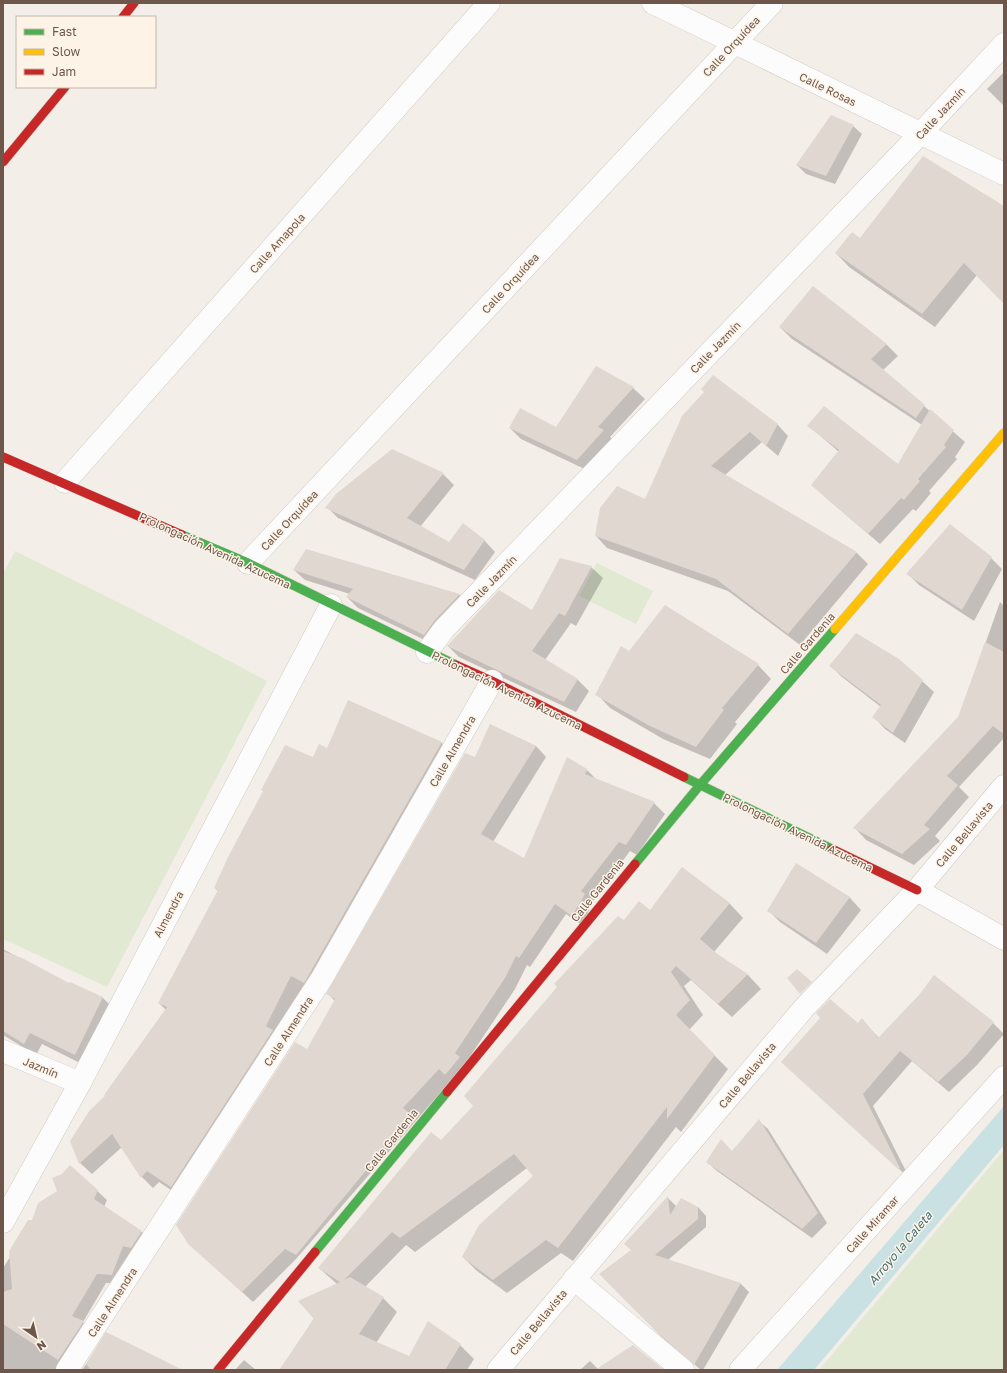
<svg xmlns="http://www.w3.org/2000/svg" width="1007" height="1373" font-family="'Golos Text',sans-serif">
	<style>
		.green { fill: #e1e9d3 }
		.water { fill: #cae1e3 }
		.shadow { fill: #0003 }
		.building { fill: #e0d7d0 }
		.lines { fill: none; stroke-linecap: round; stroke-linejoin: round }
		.street-casing { stroke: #d1cac3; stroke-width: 23 }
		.fast-casing { stroke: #d2cbc4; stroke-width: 10 }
		.slow-casing { stroke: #d2cbc4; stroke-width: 10 }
		.jam-casing { stroke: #d2cbc4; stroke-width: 10 }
		.street { stroke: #fdfcfc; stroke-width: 22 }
		.fast { stroke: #4caf50; stroke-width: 9 }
		.slow { stroke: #ffc107; stroke-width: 9 }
		.jam { stroke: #c62828; stroke-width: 9 }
		.labels { text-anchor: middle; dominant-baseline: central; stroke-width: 3; stroke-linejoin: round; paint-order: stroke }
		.street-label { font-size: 11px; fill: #6e564b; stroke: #fdf4e7 }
		.water-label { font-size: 12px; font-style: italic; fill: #43737a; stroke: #fdf4e7 }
	</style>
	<rect width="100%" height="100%" fill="#f4eee8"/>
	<g class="green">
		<polygon points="15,551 134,610 267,681 107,987 3,939 3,574"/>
		<polygon points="597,563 653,591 636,624 579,596"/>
		<polygon points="1004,1150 1004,1370 819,1370"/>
	</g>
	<polygon class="water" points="1004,1106 1004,1145 814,1370 777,1370"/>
	<g class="shadow">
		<polygon points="1004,72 1004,106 987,89"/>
		<polygon points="853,126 862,134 835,184 806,174 797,165"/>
		<polygon points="1004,207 1004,302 977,275 935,327 849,267 836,253 860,240"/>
		<polygon points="814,288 887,345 898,356 883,370 965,442 955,457 957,459 929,491 931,493 916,511 913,509 880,544 824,496 839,452 809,426 898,466 922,425 792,339 780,327"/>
		<polygon points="596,367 633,388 645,399 610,437 615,442 589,471 521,439 510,428 556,428"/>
		<polygon points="683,417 777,424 788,436 778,456 762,442 725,475 857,553 868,564 800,645 728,591 607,548 596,536 645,500"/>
		<polygon points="443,474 454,485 420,527 449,544 484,540 495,552 475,580 338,518 327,507"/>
		<polygon points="306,551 460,595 470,605 435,645 358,608 347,597 350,594 305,580 294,570"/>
		<polygon points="991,558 1002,569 974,621 919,585 908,574"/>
		<polygon points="591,567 603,578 576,626 571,623 545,660 578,680 589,691 576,712 459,657 448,646 532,612"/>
		<polygon points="1000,602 1004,606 1004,738 959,787 969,797 935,836 940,841 914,865 866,840 855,828 959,718"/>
		<polygon points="665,607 758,665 771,679 735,722 737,724 710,759 663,739 610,708 597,694"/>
		<polygon points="831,666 922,681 934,692 905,743 885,729 874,717 881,707 842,677"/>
		<polygon points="349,701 442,743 453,755 316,993 303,986 278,1036 183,1198 159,1182 153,1188 142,1177 122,1147 92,1174 80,1163 71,1141 107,1096 166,1010 159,1003 218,891 215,888 314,759 327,749"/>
		<polygon points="490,725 536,746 546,757 493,842 525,860 587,770 597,780 654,803 665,814 637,855 630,851 592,902 583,926 566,914 530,967 527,965 515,989 465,1064 296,1259 253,1302 189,1244 308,1051 335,1001 328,994 476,759"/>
		<polygon points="796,865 850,898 861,910 827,954 780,922 769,911"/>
		<polygon points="682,868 730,904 743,918 714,952 748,975 761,989 732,1017 691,980 684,986 703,1015 689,1030 728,1069 681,1132 676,1127 573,1261 561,1253 507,1293 477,1271 463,1257 534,1176 527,1168 415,1252 406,1245 365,1287 383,1298 397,1312 376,1343 410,1357 460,1345 474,1359 467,1370 280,1370 337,1284 319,1268 475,1106 624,921 650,912"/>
		<polygon points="3,949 69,985 70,983 103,998 114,1009 86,1066 42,1044 36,1055 3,1035"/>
		<polygon points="934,977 993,1023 1004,1034 977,1065 949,1092 912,1061 873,1106 910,1179 793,1072 862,1020 879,1038 919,996"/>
		<polygon points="759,1121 768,1129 827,1223 812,1238 717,1171 707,1162 733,1152"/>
		<polygon points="70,1166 107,1200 104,1207 142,1232 151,1241 121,1283 106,1283 83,1322 92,1331 67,1370 3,1370 3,1268 33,1221 58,1192 62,1175"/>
		<polygon points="668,1198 677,1207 698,1207 706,1216 706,1227 668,1260 741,1284 749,1292 703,1370 701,1370 662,1337 600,1274 632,1251"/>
		<polygon points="107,1334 158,1370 82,1370"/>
		<polygon points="244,1360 256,1370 235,1370"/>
		<polygon points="590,1361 598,1369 663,1370 580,1370"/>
	</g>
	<g class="building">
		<polygon points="831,115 854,125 826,176 796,165"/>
		<polygon points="923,156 1004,206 1004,304 964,263 922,314 835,253 852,232 860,238"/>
		<polygon points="813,286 887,344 871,359 925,405 916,418 779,327"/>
		<polygon points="596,366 634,387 598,427 604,430 577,460 509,428 520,408 556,427"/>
		<polygon points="713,375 778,424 766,446 750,432 711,466 857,552 788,634 716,579 595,536 600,508 617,486 645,499 682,416 704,392 701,389"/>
		<polygon points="824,406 898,464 930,409 954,430 944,445 946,447 918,479 920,481 904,500 901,498 868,534 811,485 839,450 807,426"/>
		<polygon points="392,449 444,473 407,518 449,542 463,523 485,540 464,570 325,508 336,494"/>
		<polygon points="950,524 992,557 962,610 906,574"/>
		<polygon points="306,549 460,594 435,620 424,635 346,597 353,589 293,570"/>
		<polygon points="560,558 592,566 565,616 559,613 532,651 578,679 564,702 447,646 499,590 532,610"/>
		<polygon points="665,605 759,664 722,708 724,710 696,747 648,725 595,695 621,646 629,651"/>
		<polygon points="856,633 899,659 923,680 893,733 872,717 881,705 829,666"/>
		<polygon points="985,642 1004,652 1004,734 993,726 947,776 958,785 924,825 930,829 902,854 853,828 958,717"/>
		<polygon points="348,700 442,742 311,971 304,983 291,976 266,1026 273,1030 171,1187 147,1171 141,1178 112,1134 79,1164 70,1141 90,1110 105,1096 104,1095 167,1007 158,1003 218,890 214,888 228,857 263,791 261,790 285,745 313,757 319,744 327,748"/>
		<polygon points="490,724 536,746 481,834 524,858 567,757 587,769 585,774 655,802 626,845 619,842 581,891 585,894 572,916 555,904 519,958 516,956 505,978 455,1053 460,1057 445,1075 439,1069 403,1108 412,1115 296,1255 285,1249 242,1292 188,1244 176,1225 295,1042 307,1049 335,999 326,994 465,753 475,757"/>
		<polygon points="796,863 850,897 816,943 767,911"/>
		<polygon points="682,867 730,903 700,939 721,957 748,974 718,1004 676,966 671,972 690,1000 676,1015 715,1055 667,1119 667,1107 558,1248 546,1240 493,1280 462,1257 479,1225 533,1176 514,1154 400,1238 392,1232 344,1280 350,1277 384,1297 359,1334 409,1356 428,1321 461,1344 445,1370 279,1370 314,1319 298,1301 340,1282 318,1268 431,1132 441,1140 473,1106 464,1096 557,987 554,984 618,916 624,920 639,901 650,910"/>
		<polygon points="3,951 22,958 69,983 70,982 103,997 75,1055 30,1033 24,1044 3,1031"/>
		<polygon points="797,969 812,982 800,994 787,978"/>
		<polygon points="934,975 994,1022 967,1055 938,1082 900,1051 863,1094 900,1168 898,1169 781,1062 820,1018 816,1013 830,999 858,1023 862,1018 878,1038 919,995"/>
		<polygon points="759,1119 818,1213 802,1229 706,1162 721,1139 732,1151"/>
		<polygon points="70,1165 98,1190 94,1199 142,1231 131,1248 123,1246 112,1275 97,1274 72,1316 84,1321 58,1360 3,1324 3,1292 12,1289 9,1251 28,1220 32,1220 38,1203 57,1191 52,1178 62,1174"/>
		<polygon points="668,1196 670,1215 681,1198 698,1207 698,1219 655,1255 741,1283 694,1365 653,1328 599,1274 631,1250 624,1244"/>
		<polygon points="106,1332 183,1370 91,1370 86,1364"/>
		<polygon points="633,1345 664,1370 595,1370"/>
	</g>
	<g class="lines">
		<g class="street-casing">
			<g id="street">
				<polyline points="653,3 1004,174"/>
				<polyline points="65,482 489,3"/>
				<polyline points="248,563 772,3"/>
				<polyline points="427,652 444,629 921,133 1004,44"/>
				<polyline points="917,890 1004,939"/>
				<polyline points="3,1051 80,1083"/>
				<polyline points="3,1222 80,1083 331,605"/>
				<polyline points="574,1279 683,1370"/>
				<polyline points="67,1370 322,978 492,681"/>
				<polyline points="498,1370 804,1008 917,890 1004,786"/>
				<polyline points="740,1370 1004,1077"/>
			</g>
		</g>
		<g class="fast-casing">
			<g id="fast">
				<polyline points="182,535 248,563 456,665"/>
				<polyline points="684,777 832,849"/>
				<polyline points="635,864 700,785 835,629"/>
				<polyline points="315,1252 447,1092"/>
			</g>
		</g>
		<g class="slow-casing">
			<polyline id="slow" points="835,629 1004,433"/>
		</g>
		<g class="jam-casing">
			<g id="jam">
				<polyline points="123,17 134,3"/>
				<polyline points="3,162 65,87"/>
				<polyline points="3,457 182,535"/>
				<polyline points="456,665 492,681 684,777"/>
				<polyline points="832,849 917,890"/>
				<polyline points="447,1092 635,864"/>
				<polyline points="218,1370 315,1252"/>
			</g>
		</g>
		<use href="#street" class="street"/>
		<use href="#fast" class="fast"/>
		<use href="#slow" class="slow"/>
		<use href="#jam" class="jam"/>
	</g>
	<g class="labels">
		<g class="street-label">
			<text transform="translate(731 46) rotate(-47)">Calle Orquídea</text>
			<text transform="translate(828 89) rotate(26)">Calle Rosas</text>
			<text transform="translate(940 113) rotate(-47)">Calle Jazmín</text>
			<text transform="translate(277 243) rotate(-48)">Calle Amapola</text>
			<text transform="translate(510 283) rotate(-47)">Calle Orquídea</text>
			<text transform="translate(715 347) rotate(-46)">Calle Jazmín</text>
			<text transform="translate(289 520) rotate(-47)">Calle Orquídea</text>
			<text transform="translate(215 550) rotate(25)">Prolongación Avenida Azucema</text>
			<text transform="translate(491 581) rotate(-46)">Calle Jazmín</text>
			<text transform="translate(807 643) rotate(-49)">Calle Gardenia</text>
			<text transform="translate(507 690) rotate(26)">Prolongación Avenida Azucema</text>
			<text transform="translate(452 751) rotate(-60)">Calle Almendra</text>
			<text transform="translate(798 832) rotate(26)">Prolongación Avenida Azucema</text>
			<text transform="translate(964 834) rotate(-50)">Calle Bellavista</text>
			<text transform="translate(597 890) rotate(-51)">Calle Gardenia</text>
			<text transform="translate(168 914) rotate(-62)">Almendra</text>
			<text transform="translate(288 1031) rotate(-57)">Calle Almendra</text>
			<text transform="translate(41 1067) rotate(22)">Jazmín</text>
			<text transform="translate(747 1075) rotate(-50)">Calle Bellavista</text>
			<text transform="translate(391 1140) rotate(-51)">Calle Gardenia</text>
			<text transform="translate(872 1224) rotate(-48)">Calle Miramar</text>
			<text transform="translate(112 1302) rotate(-57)">Calle Almendra</text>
			<text transform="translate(538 1322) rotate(-50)">Calle Bellavista</text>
		</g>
		<g class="water-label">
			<text transform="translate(900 1248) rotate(-50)">Arroyo la Caleta</text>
		</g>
	</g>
	<rect width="1007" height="1373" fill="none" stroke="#6e564b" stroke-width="8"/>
	<rect x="16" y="16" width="140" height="72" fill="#fdf4e7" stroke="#c4b5a9"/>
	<rect x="24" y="29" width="20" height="6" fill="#4caf50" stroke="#c4b5a9"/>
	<text x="52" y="36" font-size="12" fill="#6e564b">Fast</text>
	<rect x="24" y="49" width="20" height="6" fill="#ffc107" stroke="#c4b5a9"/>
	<text x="52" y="56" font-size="12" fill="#6e564b">Slow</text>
	<rect x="24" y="69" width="20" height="6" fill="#c62828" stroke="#c4b5a9"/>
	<text x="52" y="76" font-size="12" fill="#6e564b">Jam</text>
	<g transform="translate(36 1337) rotate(146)" stroke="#fdf4e7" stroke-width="3" paint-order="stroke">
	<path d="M0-3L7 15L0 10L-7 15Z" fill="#6e564b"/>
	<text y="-6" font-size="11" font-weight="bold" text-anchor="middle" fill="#6e564b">N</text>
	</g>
</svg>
